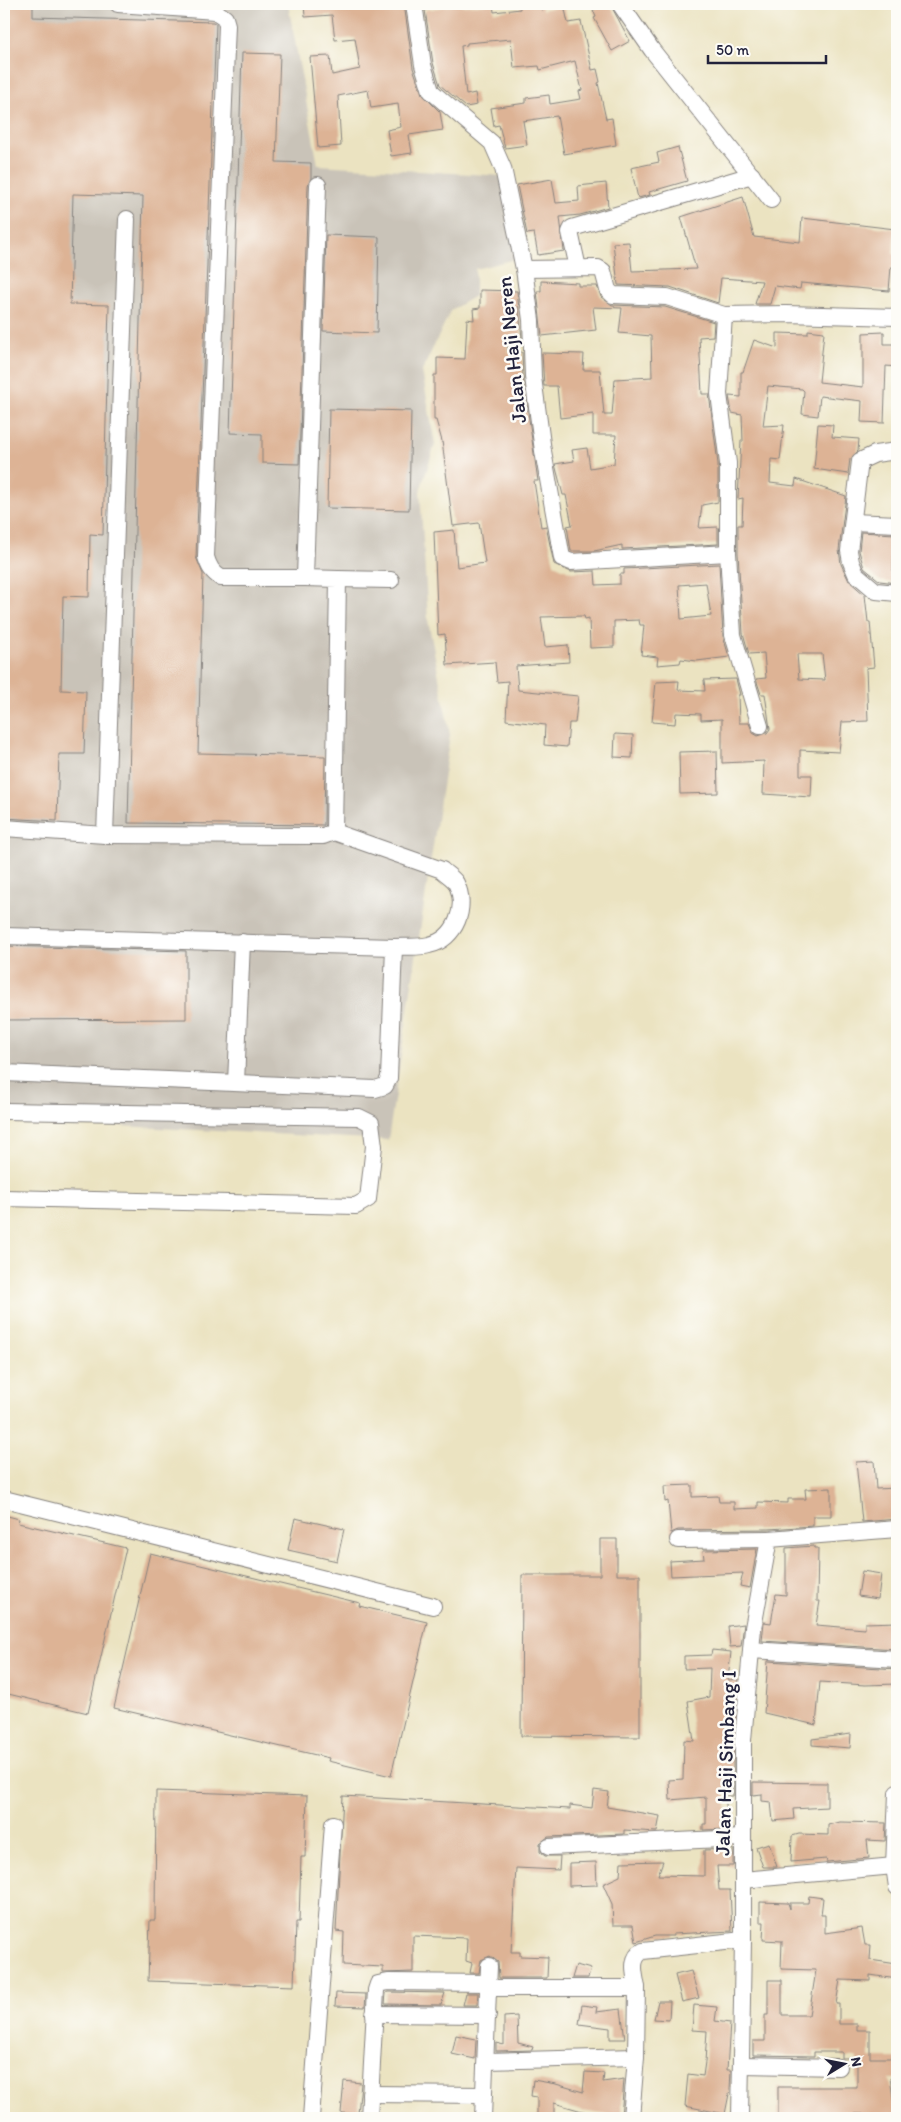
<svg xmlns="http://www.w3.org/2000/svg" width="901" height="2122" font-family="Itim,sans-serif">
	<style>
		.industrial { fill: #c9c3b8 }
		.building { fill: #ddb395; fill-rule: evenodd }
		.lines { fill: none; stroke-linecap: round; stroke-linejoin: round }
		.minor-casing { stroke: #86827e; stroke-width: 18 }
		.minor { stroke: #fff; stroke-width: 16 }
		.labels { text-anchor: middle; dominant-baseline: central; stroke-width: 5; stroke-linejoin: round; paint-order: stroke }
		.street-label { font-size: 21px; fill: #22223b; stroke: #fdfcf7 }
	</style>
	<rect width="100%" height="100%" fill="#fdfcf7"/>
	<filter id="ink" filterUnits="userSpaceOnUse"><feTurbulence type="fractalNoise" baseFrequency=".02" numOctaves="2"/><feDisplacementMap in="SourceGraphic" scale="10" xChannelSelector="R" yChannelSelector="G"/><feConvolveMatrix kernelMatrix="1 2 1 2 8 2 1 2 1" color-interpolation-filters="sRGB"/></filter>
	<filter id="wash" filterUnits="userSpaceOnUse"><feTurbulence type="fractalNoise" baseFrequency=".0096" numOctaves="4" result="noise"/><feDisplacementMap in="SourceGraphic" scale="20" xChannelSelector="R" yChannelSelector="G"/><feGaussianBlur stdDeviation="1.12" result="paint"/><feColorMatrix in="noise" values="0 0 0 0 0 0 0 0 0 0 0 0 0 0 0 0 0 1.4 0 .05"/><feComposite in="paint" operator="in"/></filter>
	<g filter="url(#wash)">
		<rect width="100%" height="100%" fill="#ebe3c1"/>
		<polygon class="industrial" points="4,4 288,4 318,165 504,176 523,257 475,269 475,296 451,310 422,371 435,444 420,491 428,620 450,735 388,1140 4,1120"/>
		<g id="blocks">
			<g class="building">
				<polygon points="4,4 33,4 33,17 213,22 216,24 196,557 203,574 198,753 325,756 324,825 128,823 143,196 73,194 70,304 109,305 103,535 90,534 89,597 63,596 61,690 86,691 84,754 59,754 57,821 4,818"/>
				<polygon points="304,4 404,4 413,68 422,94 440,112 443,130 409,135 412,153 391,156 387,130 401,127 398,104 371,108 368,90 338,96 341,146 318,148 310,57 330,56 332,75 360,69 355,38 335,40 332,15 305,17"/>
				<polygon points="461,4 461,6 493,4 494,12 520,9 520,4 542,4 542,10 564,5 568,23 581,21 592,70 597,69 600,82 598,83 606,119 612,118 616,145 564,154 557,116 523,121 527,145 505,148 499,125 494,126 491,108 526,103 526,98 549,95 550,104 581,99 579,91 582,90 575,61 540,70 539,66 514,68 511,39 467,43 467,45 461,46 466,95 475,93 477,105 466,107 440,85 433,63 425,10"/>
				<polygon points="607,4 610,4 630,41 612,51 594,18 596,17 593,10"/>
				<polygon points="242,53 280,54 276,162 311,163 311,178 308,185 299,464 262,463 262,434 230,433"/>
				<polygon points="678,147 687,181 649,192 650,195 638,198 631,168 659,162 657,153"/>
				<polygon points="552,179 556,203 579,201 578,186 606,183 608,207 580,215 560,217 564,251 538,255 534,233 527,234 517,185"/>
				<polygon points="743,197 754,237 800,242 802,218 895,229 893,254 897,254 897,268 891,267 889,291 801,283 800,289 775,286 770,304 755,304 762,281 721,278 718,303 670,287 618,285 613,243 629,242 632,271 696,269 681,217"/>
				<polygon points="326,235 379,237 377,333 323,331"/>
				<polygon points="541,281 578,283 578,286 597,286 601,297 612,305 665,307 714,322 713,336 699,337 702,394 709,394 718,464 718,502 702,505 699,528 718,527 718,544 622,549 622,545 594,551 571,551 567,526 572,525 566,495 563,495 555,464 574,461 572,450 587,448 590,468 614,464 616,435 593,435 593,414 560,418 557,386 544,386 542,353 584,354 583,370 600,370 604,415 612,415 615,379 652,377 651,336 619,333 622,308 593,307 596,330 542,336 537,291 541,291"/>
				<path d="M480,290L517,291L522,338L507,340L508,352H522L523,378L538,481H534L541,527L546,526L554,564L571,572L595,571L596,585L620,584V574H624V569L719,564L723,636L729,657L697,661L681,659L680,663L657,665L658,657L641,655L644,625H640L639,620L614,621V647L590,648L589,618L585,619L584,616L541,617L545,647L568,645L569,662L516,666L518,690L578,696L575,723H569L567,747L544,745L545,725L506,720L508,681L497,682L495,662L447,665L445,634L438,635L434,532L454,530L457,567L485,563L479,523L453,526L442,441L436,420H434V375H437V358L465,359L467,319L474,320L473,309L480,308ZM706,583L711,616L681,619L679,585Z"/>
				<path d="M808,330L824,332L819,382L863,387V333L884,332V344H897V367L886,366L884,423L861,422L862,401L820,396L818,416L802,414L804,391L802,389L768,386L763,426L784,425L780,460L771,459L770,483L795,486L796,479L846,496L839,550L841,564L849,581L865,595L868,622H870L874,667L866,668L868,721L842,722L839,752L800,750V775H812L811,797L763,794L764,761L722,763V719L701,720V714L676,713L675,724L652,722L656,682L679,681L678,690L705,691L704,680L736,679L740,695H738L739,723H749L753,733L758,736L767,733L770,729L765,694H761L756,679L766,678L764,653L749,654L743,633L738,553V525H742L743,498L738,499L741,441H743L742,415L732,413L729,396L741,397V372H743L754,340L777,348V333L808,334ZM797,654H822L825,680L799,679Z"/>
				<polygon points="329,409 411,411 409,510 327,508"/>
				<polygon points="818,424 833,425 832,437 859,439 858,451 850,459 848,474 814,469"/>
				<polygon points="861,532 894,534 893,574 896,574 896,583 880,581 864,568 859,551"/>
				<polygon points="615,734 633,735 632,758 614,757"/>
				<polygon points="717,751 718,793 680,794 679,752"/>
				<polygon points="4,946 186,951 186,1019 4,1020"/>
				<polygon points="874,1461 876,1489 896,1488 897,1519 862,1522 856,1462"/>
				<polygon points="692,1485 692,1497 718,1496 719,1502 734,1502 734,1509 758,1508 758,1502 788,1503 788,1499 806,1499 805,1489 831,1488 831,1516 813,1516 813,1526 769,1529 678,1530 671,1533 668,1501 665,1502 664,1486"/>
				<polygon points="4,1515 19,1519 18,1523 126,1548 88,1713 4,1693"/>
				<polygon points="295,1518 344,1529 337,1561 288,1550"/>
				<polygon points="600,1539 617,1539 617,1575 640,1575 640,1737 521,1736 522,1575 600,1575"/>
				<polygon points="814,1546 814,1548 818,1548 817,1601 820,1601 816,1625 865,1629 865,1623 897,1622 897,1649 762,1641 764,1622 771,1623 776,1594 786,1595 786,1548"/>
				<polygon points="757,1549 750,1588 740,1586 743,1573 671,1576 670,1561 704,1559 703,1550"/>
				<polygon points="150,1553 360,1603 359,1606 427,1622 391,1776 328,1761 329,1758 114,1708"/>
				<polygon points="862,1571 881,1574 878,1599 858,1596"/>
				<polygon points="744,1624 741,1646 730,1647 728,1626"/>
				<polygon points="712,1650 731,1652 728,1680 738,1679 733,1740 733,1796 725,1796 729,1829 703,1830 703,1824 706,1824 706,1797 670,1800 669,1780 683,1779 684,1740 694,1741 688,1701 709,1697 710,1668 684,1669 684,1656 711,1655"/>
				<polygon points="768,1661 897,1669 897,1684 865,1685 820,1682 816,1725 764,1713"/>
				<polygon points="851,1734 850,1748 812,1745 812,1739"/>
				<polygon points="753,1782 827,1783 827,1807 793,1809 794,1819 773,1821 771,1802 762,1801 762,1794 753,1795"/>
				<polygon points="594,1790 609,1792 607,1807 660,1816 657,1832 624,1830 624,1834 548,1837 540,1843 540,1852 545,1856 560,1856 559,1870 516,1868 511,1952 520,1952 520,1956 548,1957 547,1978 499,1978 498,1962 490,1956 481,1960 479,1973 470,1973 472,1963 466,1961 467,1938 413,1936 413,1972 383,1973 383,1967 343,1965 344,1932 336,1931 343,1796 570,1809 570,1805 592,1808"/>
				<polygon points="156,1791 307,1796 305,1857 301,1857 299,1922 296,1922 294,1986 148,1981 150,1920 155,1920"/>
				<polygon points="840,1822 886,1823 885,1841 867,1840 869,1858 827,1862 826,1859 791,1862 792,1836 799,1834 828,1835 828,1825"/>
				<polygon points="769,1843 777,1867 763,1867 756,1847"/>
				<polygon points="733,1849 733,1866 717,1866 719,1890 730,1890 732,1931 673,1934 673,1936 655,1936 636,1942 633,1925 613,1925 612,1904 603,1884 620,1876 621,1862 663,1861 658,1875 704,1876 704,1850"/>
				<polygon points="596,1862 597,1885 569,1886 569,1863"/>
				<polygon points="809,1896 823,1898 821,1915 825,1915 825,1933 862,1928 865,1945 871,1945 870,1960 897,1964 897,1979 870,1975 870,1981 840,1980 836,2004 839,2004 839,2024 857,2024 857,2030 870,2030 870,2058 897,2058 897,2078 890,2078 896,2118 864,2118 863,2114 818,2113 804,2115 804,2117 778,2116 778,2087 857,2087 857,2058 842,2058 842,2052 814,2052 814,2056 753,2055 753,2041 765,2041 765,2015 768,2015 768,1980 782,1980 782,2015 809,2015 816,1970 781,1969 782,1941 763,1940 764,1922 760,1922 760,1902 788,1903 790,1909 790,1903 808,1903"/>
				<polygon points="576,1965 591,1969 588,1978 572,1978"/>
				<polygon points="691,1971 699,1998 682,2002 675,1975"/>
				<polygon points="336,1993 366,1994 365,2007 335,2006"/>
				<polygon points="386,1993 389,1992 445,1993 441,2005 385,2004"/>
				<polygon points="466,1993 478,1993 477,2005 463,2005"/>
				<polygon points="658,2001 670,2001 669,2020 654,2019"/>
				<polygon points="582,2005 597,2007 596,2012 621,2009 625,2039 610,2039 610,2028 579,2024"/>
				<polygon points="694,2005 717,2007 715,2021 730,2023 727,2070 731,2070 730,2089 725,2114 685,2106 688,2074 703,2076 705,2062 707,2031 692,2030"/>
				<polygon points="517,2016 518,2043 533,2047 532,2050 496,2051 496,2043 504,2045 504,2017"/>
				<polygon points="456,2035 476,2039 475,2059 452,2054"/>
				<polygon points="585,2072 604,2073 603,2082 624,2079 621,2117 582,2111 554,2103 554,2118 537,2118 537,2097 531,2096 533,2080 556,2084 583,2092"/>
				<polygon points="344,2081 361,2083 358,2114 341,2113"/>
			</g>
		</g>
	</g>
	<g filter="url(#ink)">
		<use href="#blocks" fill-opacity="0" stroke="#86827e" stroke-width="1"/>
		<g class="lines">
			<g class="minor-casing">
				<g id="minor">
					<path d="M118,4L215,11L225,18L227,25L206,557C209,567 212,572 221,578H305L318,185"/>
					<polyline points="414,4 423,65 431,91 492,143 503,168 524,269 531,320 533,377 543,451 562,558 571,562 728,553"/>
					<polyline points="620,4 652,50 771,200"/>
					<polyline points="578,268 570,232 572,228 752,175"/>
					<polyline points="524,269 598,268 603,271 608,290 613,295 667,297 724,315 786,314 897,317"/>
					<polyline points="724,315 719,394 728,463 728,553 733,635 760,726"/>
					<polyline points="897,451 875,454 860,461 849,551 851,562 856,574 876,591 897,593"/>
					<polyline points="853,522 897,524"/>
					<polyline points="338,579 391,580"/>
					<polyline points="4,828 105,835 323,836 334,832 338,579 305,578"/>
					<polyline points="105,835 127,219"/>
					<path d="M4,936L394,947C405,946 419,948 429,945C456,939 468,907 456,883C453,878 446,874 442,870L334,832"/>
					<polyline points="4,1073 375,1089 385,1086 389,1078 394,947"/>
					<polyline points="236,1083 242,942"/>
					<polyline points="4,1111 359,1117 371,1123 374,1146 368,1199 356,1206 4,1198"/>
					<polyline points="4,1499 433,1606"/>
					<polyline points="678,1540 769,1539"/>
					<polyline points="751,1650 897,1659"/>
					<polyline points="897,1793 894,1866 897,1887"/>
					<polyline points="549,1847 742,1838"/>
					<polyline points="743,1880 894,1866"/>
					<polyline points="489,1988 637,1988 636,2057 631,2118"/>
					<path d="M637,1988C635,1975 629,1958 643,1951L743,1940"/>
					<polyline points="374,2014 488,2015"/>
					<polyline points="487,2061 636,2057"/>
					<polyline points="741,2065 839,2067"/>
					<polyline points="370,2094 484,2095"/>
					<polyline points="311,2118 333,1824"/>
					<polyline points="369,2118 376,1990 378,1984 388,1982 489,1983"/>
					<polyline points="483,2118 489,1966"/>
					<polyline points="740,2118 743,1940 743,1740 753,1628 769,1539 897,1529"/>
				</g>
			</g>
			<use href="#minor" class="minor"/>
		</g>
	</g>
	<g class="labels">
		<g class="street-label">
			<text transform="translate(511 350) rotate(-96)">Jalan Haji Neren</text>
			<text transform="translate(725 1763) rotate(-88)">Jalan Haji Simbang I</text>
		</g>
	</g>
	<rect width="901" height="2122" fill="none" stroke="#fdfcf7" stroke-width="20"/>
	<g transform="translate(844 2064) rotate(80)" stroke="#fdfcf7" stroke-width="4" paint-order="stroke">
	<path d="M0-4L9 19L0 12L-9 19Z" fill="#22223b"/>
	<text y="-8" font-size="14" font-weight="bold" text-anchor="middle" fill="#22223b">N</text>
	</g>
	<path d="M708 55v8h118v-8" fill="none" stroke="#22223b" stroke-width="2.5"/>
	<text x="716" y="55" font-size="15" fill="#22223b" stroke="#fdfcf7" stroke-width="4" paint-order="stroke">50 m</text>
</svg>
